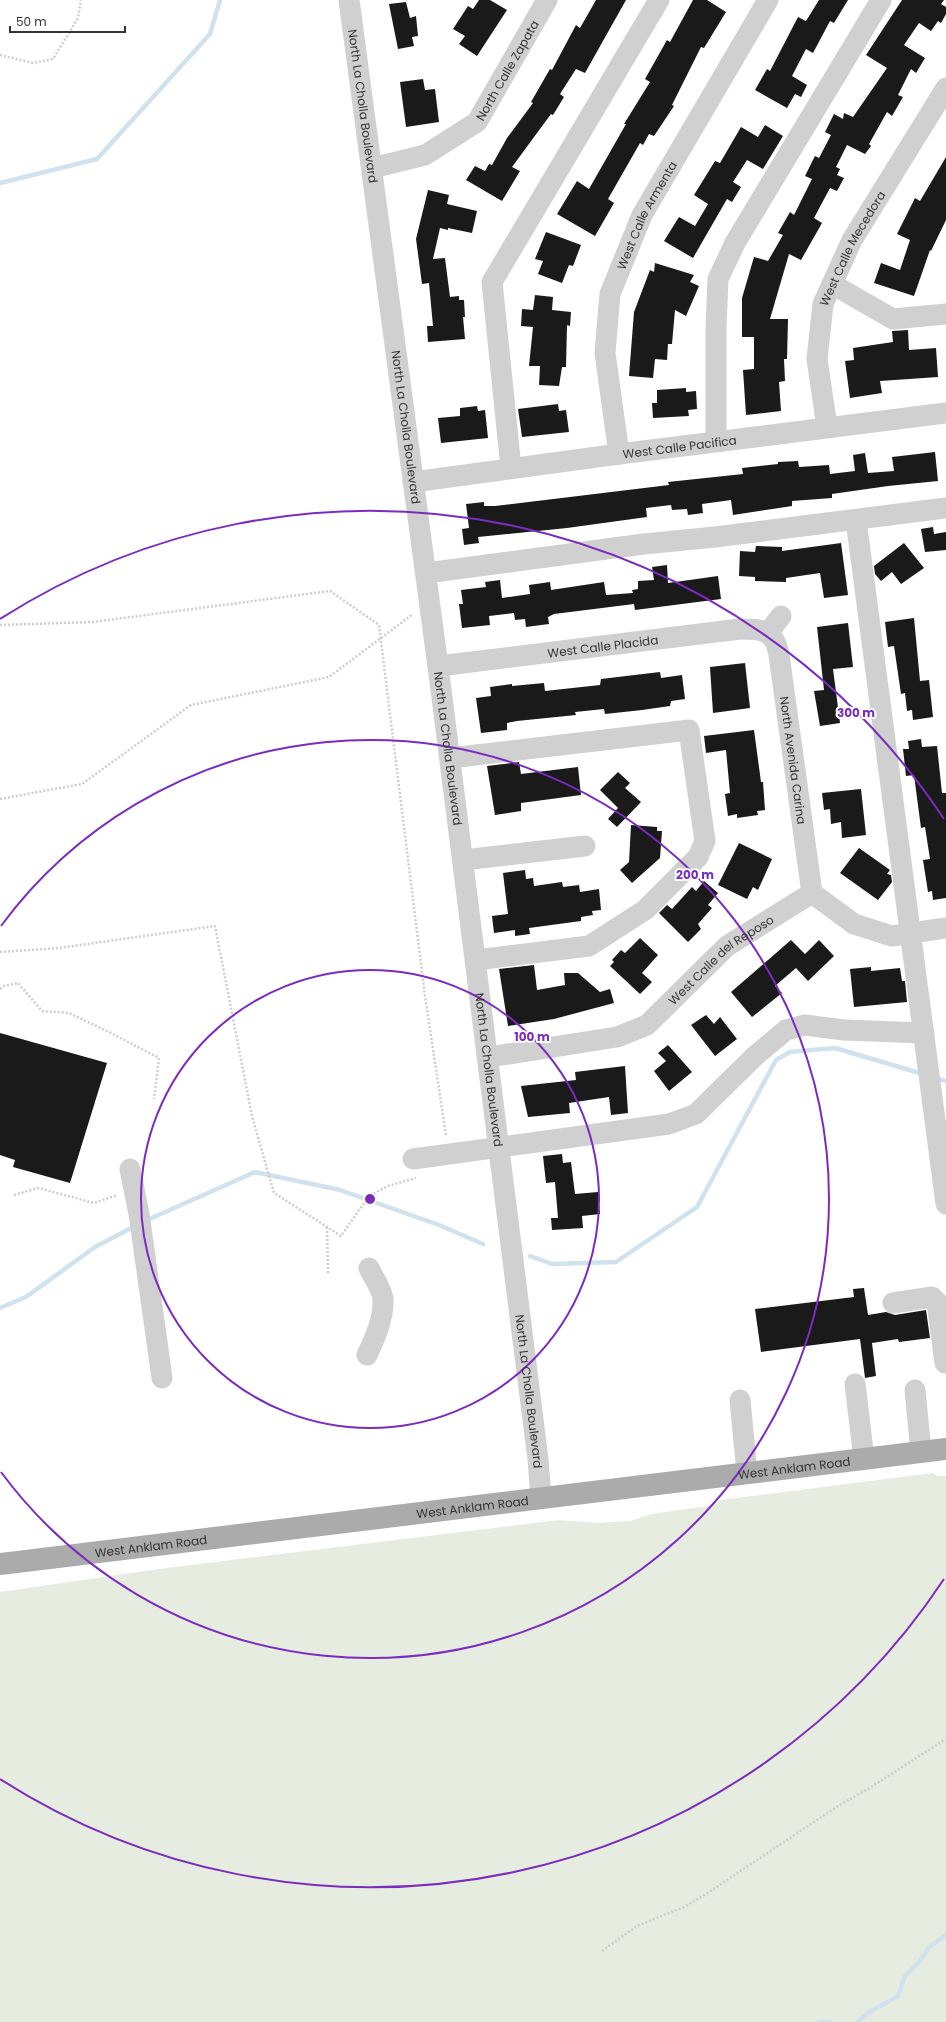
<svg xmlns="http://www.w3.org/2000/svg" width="946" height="2022" font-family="Poppins,sans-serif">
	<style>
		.green { fill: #e6ecdf }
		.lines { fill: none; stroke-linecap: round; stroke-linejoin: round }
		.stream { stroke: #cfe2ee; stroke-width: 4.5 }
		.building { fill: #1a1a1a }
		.path { stroke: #cdcdcd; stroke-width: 2.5; stroke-dasharray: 2 2; stroke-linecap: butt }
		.minor { stroke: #d0d0d0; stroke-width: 21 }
		.major { stroke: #ababab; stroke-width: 22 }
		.ring { fill: none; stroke: #7b2cbf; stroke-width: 2 }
		.labels { text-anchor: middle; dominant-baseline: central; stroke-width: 4; stroke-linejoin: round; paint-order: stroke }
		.street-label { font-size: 12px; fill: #333; stroke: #fff }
		.centre { fill: #7b2cbf; stroke: #fff; stroke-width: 2 }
		.ring-label { font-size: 12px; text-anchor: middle; font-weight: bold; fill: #7b2cbf; stroke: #fff; stroke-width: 4; stroke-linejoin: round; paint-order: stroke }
	</style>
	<rect width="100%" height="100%" fill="#fff"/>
	<polygon class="green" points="933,1473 937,1476 946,1476 946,2022 0,2022 0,1592 166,1568 559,1520 598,1523 630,1521 652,1514 714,1505 721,1500"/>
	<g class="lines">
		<g class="stream">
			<polyline points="0,183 97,159 210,34 220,0"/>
			<polyline points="936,1078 946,1081"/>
			<polyline points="145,1221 255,1172 340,1190 439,1225 483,1244"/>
			<polyline points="530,1256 552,1264 616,1262 697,1207 776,1060 790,1052 835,1048 923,1074"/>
			<polyline points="0,1308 26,1297 95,1247 135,1226"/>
			<polyline points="819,2022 830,2022"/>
			<polyline points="858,2022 868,2013 898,1996 905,1976 920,1961 929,1947 946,1935"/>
		</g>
	</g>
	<g class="building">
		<polygon points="479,0 490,0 507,10 477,56 459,44 465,36 453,29 468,6 473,9"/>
		<polygon points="596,0 626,0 585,73 576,69 560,94 564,97 553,115 551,114 512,167 520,171 502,201 466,180 475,166 485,171 489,164 492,165 507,138 533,103 531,102 550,69 552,70 576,25 580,28"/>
		<polygon points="693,0 707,0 726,12 704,48 701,47 672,105 674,106 654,136 649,134 643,145 640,143 608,199 614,203 595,236 557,214 577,181 589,189 626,124 624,124 650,82 645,79 667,40 670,42"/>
		<polygon points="819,0 848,0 834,23 830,21 813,53 806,49 792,76 807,85 801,97 795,94 787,108 755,90 767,69 770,71 798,17 806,21"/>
		<polygon points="902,0 944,0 941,4 946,7 946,14 941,23 938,21 931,31 919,23 904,45 925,58 916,73 911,69 898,95 903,97 892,116 887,112 869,144 871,146 865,154 847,145 836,167 840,169 837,175 844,178 837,191 830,188 814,218 822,223 801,260 789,254 770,319 788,319 787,359 784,359 785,381 779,382 781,411 746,415 743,370 754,369 754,337 742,337 742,298 754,257 768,261 783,235 778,233 790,212 794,215 812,179 805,176 815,156 819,158 831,135 825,132 834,114 843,119 844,113 853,117 887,68 866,55"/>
		<polygon points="406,2 410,18 416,16 418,36 412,37 414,46 398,49 389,4"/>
		<polygon points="423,79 425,90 435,89 439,122 406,127 400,82"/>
		<polygon points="765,125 783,136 763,169 747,160 733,182 741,187 732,202 727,199 693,258 664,241 679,217 695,226 708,204 694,195 715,161 720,163 741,127 758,137"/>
		<polygon points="946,157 946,220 931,251 930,250 914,296 874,283 881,263 900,270 910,240 897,234 915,198 920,201"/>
		<polygon points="428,190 449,195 447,204 477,211 472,233 448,228 448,230 440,228 433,259 445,258 450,297 459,296 459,300 464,300 465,317 463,317 465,339 428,342 427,326 433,326 429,283 422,284 416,239"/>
		<polygon points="546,232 581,245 573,266 569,265 562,283 538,274 543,261 535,259"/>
		<polygon points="655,263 694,275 690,282 699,286 686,316 675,310 672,344 668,344 667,360 655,359 653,378 629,376 634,312 650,270 654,272"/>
		<polygon points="535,295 553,297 552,310 571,312 570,326 567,325 566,367 562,367 559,386 539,385 540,366 529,366 533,327 521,326 522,309 533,310"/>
		<polygon points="908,330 909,350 936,348 938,377 880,381 882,393 850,398 845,361 854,360 853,348 893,342 892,331"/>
		<polygon points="686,388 686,392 696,391 697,409 688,410 689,416 653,418 652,403 657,403 657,390"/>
		<polygon points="558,404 559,411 566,410 569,432 522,437 518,409"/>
		<polygon points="477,406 478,411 485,410 488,438 441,443 438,418 460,416 460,408"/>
		<polygon points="935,452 938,481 888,486 832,494 832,498 792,501 792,506 733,515 731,500 702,504 703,513 688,515 687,509 672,510 671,505 646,508 647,517 567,528 478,537 479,543 464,545 462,529 469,528 466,504 484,502 484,506 495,506 669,485 668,482 743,474 742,468 778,464 778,462 798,461 799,467 829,465 830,474 855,471 853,455 865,453 868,473 894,471 892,457"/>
		<polygon points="933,527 934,534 946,532 946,550 925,552 921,529"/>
		<polygon points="841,543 848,595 824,598 820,573 786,578 786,582 755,581 755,577 739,576 740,551 755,552 756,546 782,547 782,551"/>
		<polygon points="904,543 924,568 901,584 892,572 881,581 875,574 874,566"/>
		<polygon points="667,565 668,583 718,576 721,599 635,610 634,604 554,614 548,617 549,624 526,627 525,619 515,620 514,613 489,616 490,625 462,628 459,604 463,604 461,590 486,587 485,582 500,580 502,598 530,594 529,585 550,582 551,590 604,582 606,595 633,593 632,590 638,589 638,581 654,580 652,567"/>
		<polygon points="914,618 920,681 929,680 933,717 913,720 912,710 907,711 905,693 901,694 894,646 888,647 885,622"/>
		<polygon points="848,623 853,667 833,669 840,723 820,726 814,691 824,690 817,627"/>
		<polygon points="745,663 750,708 713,713 710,667"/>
		<polygon points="660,672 661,678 682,675 685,699 671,701 670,706 642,710 605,714 604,709 575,712 576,715 517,721 507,723 507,730 481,733 476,698 491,696 490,687 512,684 512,686 544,683 545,691 600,685 601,679"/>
		<polygon points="754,730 761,782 763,782 765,810 757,811 758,815 737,818 737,814 728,816 725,794 730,793 726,750 706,753 704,736"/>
		<polygon points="921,739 922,747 937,746 942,793 946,793 946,898 933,900 932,891 928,892 923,860 930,859 925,827 921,828 914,775 906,776 903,749 909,749 908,741"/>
		<polygon points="519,762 521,774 578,767 581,795 521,803 521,811 495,815 487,766"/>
		<polygon points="618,772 630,783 625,788 641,802 617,827 608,819 618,808 600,790"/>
		<polygon points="861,789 866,835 842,838 841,822 831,824 830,809 824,810 822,793"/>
		<polygon points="631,825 657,827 657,831 662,831 660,858 632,883 620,870 629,862"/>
		<polygon points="739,843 772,859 758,890 753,887 747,899 718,885"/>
		<polygon points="859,848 890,870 887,874 891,875 892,882 878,900 840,873"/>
		<polygon points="525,870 526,879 533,878 534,886 562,882 563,887 579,885 580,892 599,889 601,910 592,911 593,915 581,917 581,921 529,928 530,934 515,936 515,930 494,933 492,916 508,914 503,873"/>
		<polygon points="704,881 718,893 708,905 712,908 698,924 701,929 688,942 659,913 667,905 672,909 692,887 696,891"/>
		<polygon points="640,938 658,955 642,973 652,982 640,994 610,966 614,962 612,960 621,950 625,953"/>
		<polygon points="791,940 805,954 819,940 834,956 808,981 796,968 775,986 782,993 752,1017 731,992"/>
		<polygon points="534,965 537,990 565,985 564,973 578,973 600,992 610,989 614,1003 554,1019 508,1026 499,969"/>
		<polygon points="871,967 871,971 900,968 902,981 905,981 907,1002 854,1007 850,969"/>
		<polygon points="706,1015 714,1024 720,1017 737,1039 715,1056 691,1025"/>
		<polygon points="0,1033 107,1063 70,1183 13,1167 15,1160 0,1155"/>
		<polygon points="668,1045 692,1072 669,1091 654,1071 666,1061 658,1053"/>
		<polygon points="625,1066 628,1113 611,1115 609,1097 569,1103 570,1113 528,1117 521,1086 576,1080 575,1072"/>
		<polygon points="562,1154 563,1163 571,1162 575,1194 598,1192 600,1214 582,1216 583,1228 552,1230 551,1218 558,1218 555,1182 546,1183 543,1156"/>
		<polygon points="864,1288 868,1315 886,1312 895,1315 926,1310 930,1338 899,1342 898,1339 872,1343 876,1376 865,1378 860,1339 761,1352 755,1309 854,1297 853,1289"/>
	</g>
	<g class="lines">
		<g class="path">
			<polyline points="0,55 33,63 53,59 78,18 81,0"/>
			<polyline points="0,625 93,622 330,591 379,625 425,996 446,1136"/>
			<polyline points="0,799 82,784 191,705 329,677 413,614"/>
			<polyline points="0,952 59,948 215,926 252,1116 274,1193 341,1236 369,1196 388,1186 416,1178"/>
			<polyline points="0,989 4,986 18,983 42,1011 69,1013 109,1032 159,1058 154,1099"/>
			<polyline points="14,1195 38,1188 94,1203 117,1195"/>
			<polyline points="327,1227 328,1273"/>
			<polyline points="602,1951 637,1926 684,1907 706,1894 838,1806 868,1789 946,1739"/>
		</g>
		<g class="minor">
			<path id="s1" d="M349,0C416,486 478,972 538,1459L541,1498"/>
			<path id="s2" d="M372,168L425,155L477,122L547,0"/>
			<polyline points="832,284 893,319 946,314"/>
			<path id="s3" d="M827,427L817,359L823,304L852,240L946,88"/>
			<polyline points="716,441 716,329 718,279 735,243 881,0"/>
			<path id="s4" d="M619,454L605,353L610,294L642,215L768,0"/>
			<polyline points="511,468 492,282 659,0"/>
			<path id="s5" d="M413,482L619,454L946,413"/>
			<polyline points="856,520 946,1204"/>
			<polyline points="426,573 644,544 715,537 946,508"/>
			<polyline points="768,633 781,616"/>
			<path id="s6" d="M439,666L740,629C762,629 775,630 779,655L812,893"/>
			<polyline points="450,758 689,730 705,841 698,857 645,910 589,946 476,960"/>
			<polyline points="463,860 585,846"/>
			<path id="s7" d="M489,1057L617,1037L647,1025L727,946L812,893L854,924L892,936L946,928"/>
			<polyline points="413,1159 669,1124 696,1114 755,1056 786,1030 805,1025 844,1030 924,1033"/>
			<polyline points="130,1169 139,1214 162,1378"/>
			<polyline points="893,1303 932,1297 937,1302 945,1363"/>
			<path d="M367,1355C375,1338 384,1318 383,1299C382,1289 373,1277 369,1268"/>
			<polyline points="855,1384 864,1459"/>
			<polyline points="915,1390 921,1452"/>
			<polyline points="740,1400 747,1473"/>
		</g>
		<path class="major" id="s8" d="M0,1564L946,1449"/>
	</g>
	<g class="ring">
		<circle cx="370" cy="1199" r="229"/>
		<path d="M1 926A459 459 0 1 1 1 1472"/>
		<path d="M944 1579A688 688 0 0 1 0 1779M0 619A688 688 0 0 1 944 819"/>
	</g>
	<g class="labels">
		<g class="street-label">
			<text stroke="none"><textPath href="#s2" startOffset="176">North Calle Zapata</textPath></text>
			<text stroke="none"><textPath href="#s1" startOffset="107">North La Cholla Boulevard</textPath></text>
			<text stroke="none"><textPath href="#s4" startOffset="248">West Calle Armenta</textPath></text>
			<text stroke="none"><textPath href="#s3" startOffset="187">West Calle Mecedora</textPath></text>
			<text stroke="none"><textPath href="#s1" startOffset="431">North La Cholla Boulevard</textPath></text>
			<text stroke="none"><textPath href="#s5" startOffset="269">West Calle Pacifica</textPath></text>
			<text stroke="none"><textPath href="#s6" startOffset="165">West Calle Placida</textPath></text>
			<text stroke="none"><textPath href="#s1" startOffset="755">North La Cholla Boulevard</textPath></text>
			<text stroke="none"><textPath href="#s6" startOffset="463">North Avenida Carina</textPath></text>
			<text stroke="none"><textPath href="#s7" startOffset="261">West Calle del Reposo</textPath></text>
			<text stroke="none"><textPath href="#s1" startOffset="1079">North La Cholla Boulevard</textPath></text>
			<text stroke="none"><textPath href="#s1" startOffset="1403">North La Cholla Boulevard</textPath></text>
			<text stroke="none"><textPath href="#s8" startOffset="800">West Anklam Road</textPath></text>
			<text stroke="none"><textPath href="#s8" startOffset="476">West Anklam Road</textPath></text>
			<text stroke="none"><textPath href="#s8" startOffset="152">West Anklam Road</textPath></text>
		</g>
	</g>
	<circle cx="370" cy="1199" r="6" class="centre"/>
	<g class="ring-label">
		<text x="856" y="717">300 m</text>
		<text x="695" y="879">200 m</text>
		<text x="532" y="1041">100 m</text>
	</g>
	<path d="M10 26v6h115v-6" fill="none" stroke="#333333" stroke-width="2"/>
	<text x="16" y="26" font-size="12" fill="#333333" stroke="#ffffff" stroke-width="3" paint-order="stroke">50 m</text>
</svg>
